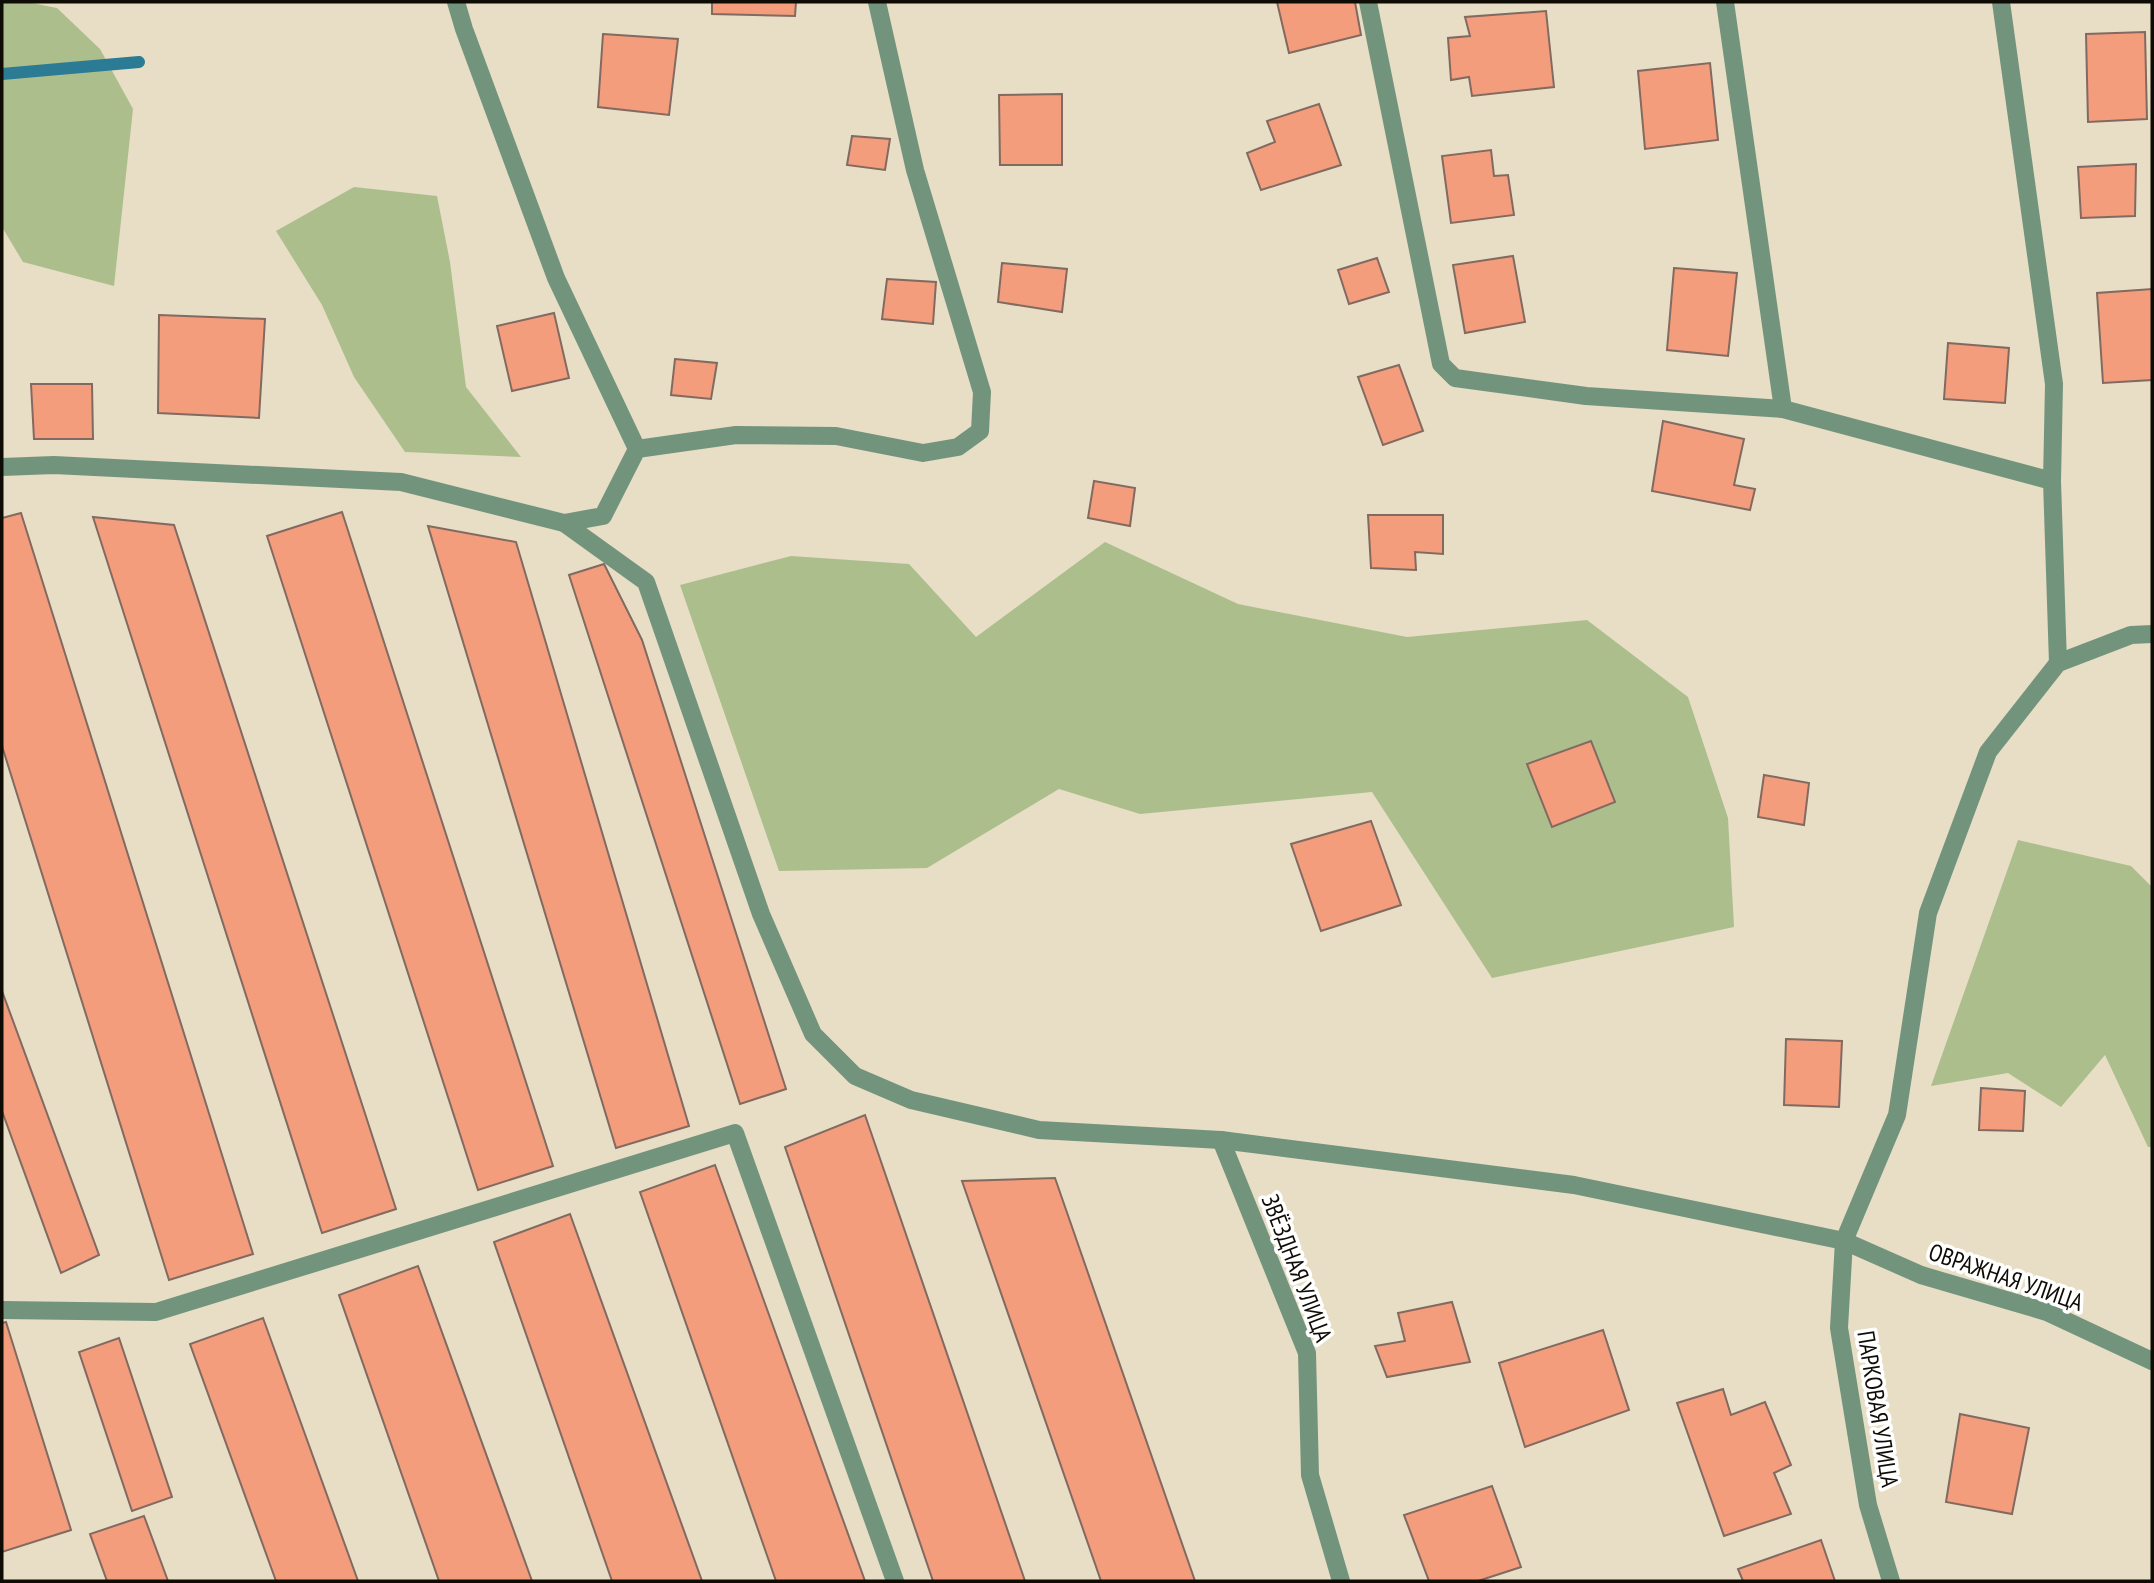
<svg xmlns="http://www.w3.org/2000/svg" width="2154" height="1583" font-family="'PT Sans Narrow',sans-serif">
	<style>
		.green { fill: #adbe8d }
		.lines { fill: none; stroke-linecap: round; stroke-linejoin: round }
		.stream { stroke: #2c7b94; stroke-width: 12 }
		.building { fill: #f39d7d; stroke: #826a61; stroke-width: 2 }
		.service { stroke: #73947c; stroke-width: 18 }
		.minor { stroke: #73947c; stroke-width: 18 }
		.labels { text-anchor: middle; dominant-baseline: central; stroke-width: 7; stroke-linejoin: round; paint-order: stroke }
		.street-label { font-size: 24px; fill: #0f0c05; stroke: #fff }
	</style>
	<rect width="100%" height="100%" fill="#e7dec5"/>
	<g class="green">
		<polygon points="2,2 27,2 57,8 100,49 133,109 114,286 23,262 2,227"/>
		<polygon points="354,187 437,196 450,262 466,387 521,457 405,452 354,377 322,305 276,231"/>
		<polygon points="1105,542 1238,604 1407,637 1587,620 1688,697 1728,818 1734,927 1492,978 1372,792 1140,814 1059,789 927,868 779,871 680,585 791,556 909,564 976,637"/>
		<polygon points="2018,840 2131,866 2152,887 2152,1147 2148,1147 2105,1055 2061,1107 2008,1073 1931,1086"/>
	</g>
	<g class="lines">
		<polyline class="stream" points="2,74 139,62"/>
	</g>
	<g class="building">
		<polygon points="712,2 796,2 795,16 712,14"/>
		<polygon points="1277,2 1355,2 1361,35 1289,53"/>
		<polygon points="1546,11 1554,87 1472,96 1469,77 1451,80 1448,38 1470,36 1465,17"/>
		<polygon points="2145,32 2147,119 2088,122 2086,34"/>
		<polygon points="603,34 678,39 669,115 598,107"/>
		<polygon points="1710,63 1718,140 1645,149 1638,71"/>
		<polygon points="1062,94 1062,165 1000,165 999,95"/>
		<polygon points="1319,104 1341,165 1261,190 1247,153 1275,142 1267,121"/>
		<polygon points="852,136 890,139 885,170 847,165"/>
		<polygon points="1491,150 1494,176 1508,175 1514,215 1451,223 1442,156"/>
		<polygon points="2136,164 2135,216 2081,218 2078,167"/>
		<polygon points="1513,256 1525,322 1465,333 1453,265"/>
		<polygon points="1377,258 1389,292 1349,304 1338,270"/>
		<polygon points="1002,263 1067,269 1062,312 998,302"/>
		<polygon points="1674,268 1737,273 1728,356 1667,350"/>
		<polygon points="887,279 936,282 933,324 882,319"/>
		<polygon points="2152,289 2152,380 2103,383 2097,293"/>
		<polygon points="554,313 569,378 512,391 497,326"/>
		<polygon points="159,315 265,319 259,418 158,413"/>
		<polygon points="1948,343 2009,348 2005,403 1944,399"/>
		<polygon points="675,359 717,363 711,399 671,395"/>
		<polygon points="1399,365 1423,431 1383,445 1358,377"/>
		<polygon points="31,384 92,384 93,439 34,439"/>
		<polygon points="1663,421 1744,439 1734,485 1755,489 1750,510 1652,491"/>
		<polygon points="1094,481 1135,488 1130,526 1088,518"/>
		<polygon points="342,512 553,1166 478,1190 267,536"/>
		<polygon points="21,513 253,1254 169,1280 2,746 2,518"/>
		<polygon points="1368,515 1443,515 1443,554 1415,552 1416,570 1371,568"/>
		<polygon points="93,517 174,525 396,1209 322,1233"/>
		<polygon points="428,526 516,542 689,1126 616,1148"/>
		<polygon points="604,564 642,640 786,1089 740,1104 569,575"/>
		<polygon points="1591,741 1615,802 1552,827 1527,764"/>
		<polygon points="1764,775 1809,783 1804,825 1758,817"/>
		<polygon points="1371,821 1401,905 1321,931 1291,844"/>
		<polygon points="2,991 99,1255 61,1273 2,1111"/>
		<polygon points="1786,1039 1842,1041 1839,1107 1784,1105"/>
		<polygon points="1981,1088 2025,1091 2023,1131 1979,1130"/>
		<polygon points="865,1115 1025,1581 933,1581 785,1147"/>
		<polygon points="715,1165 865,1581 776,1581 640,1192"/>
		<polygon points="1055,1178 1195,1581 1101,1581 962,1181"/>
		<polygon points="570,1214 702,1581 612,1581 494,1242"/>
		<polygon points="418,1266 532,1581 439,1581 339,1295"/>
		<polygon points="1452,1302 1470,1362 1387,1377 1375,1346 1405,1341 1398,1313"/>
		<polygon points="263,1318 358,1581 276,1581 190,1344"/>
		<polygon points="6,1322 71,1530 2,1552 2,1323"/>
		<polygon points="1603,1330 1629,1410 1525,1447 1499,1363"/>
		<polygon points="119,1338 172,1497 132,1511 79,1352"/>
		<polygon points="1723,1389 1731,1415 1765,1402 1791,1465 1774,1473 1791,1514 1724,1536 1677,1403"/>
		<polygon points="1960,1414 2029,1428 2012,1514 1946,1502"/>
		<polygon points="1492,1486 1521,1567 1478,1581 1429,1581 1404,1515"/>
		<polygon points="144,1516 168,1581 107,1581 90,1534"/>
		<polygon points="1821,1540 1835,1581 1743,1581 1738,1569"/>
	</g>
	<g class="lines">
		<polyline class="service" points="2,1310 156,1312 735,1133 895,1581"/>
		<g class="minor">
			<polyline points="456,2 464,29 556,278 637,449"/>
			<polyline points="1368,2 1441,364 1455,378 1586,396 1783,409 2052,481 2058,663"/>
			<polyline points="1725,2 1783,409"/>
			<polyline points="2001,2 2054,384 2052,481"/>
			<polyline points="2,467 54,465 401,482 564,523 603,516 637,449 736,435 836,436 923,453 958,447 980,431 982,392 915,170 877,2"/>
			<polyline points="564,523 646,582 761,914 813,1034 855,1076 911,1100 1039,1130 1221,1140 1574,1185 1844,1241 1897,1115 1928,913 1988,752 2058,663 2131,635 2152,634"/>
			<polyline points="1221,1140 1307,1353 1310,1475 1341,1581"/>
			<polyline points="1891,1581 1868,1505 1839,1328 1844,1241 1921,1275 2047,1312 2152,1361"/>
		</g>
	</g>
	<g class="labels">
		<g class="street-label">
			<text transform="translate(1297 1268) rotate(69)">ЗВЁЗДНАЯ УЛИЦА</text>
			<text transform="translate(2006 1277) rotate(19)">ОВРАЖНАЯ УЛИЦА</text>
			<text transform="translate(1878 1409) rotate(81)">ПАРКОВАЯ УЛИЦА</text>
		</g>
	</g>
	<rect width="2154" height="1583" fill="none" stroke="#0f0c05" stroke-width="7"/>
</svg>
